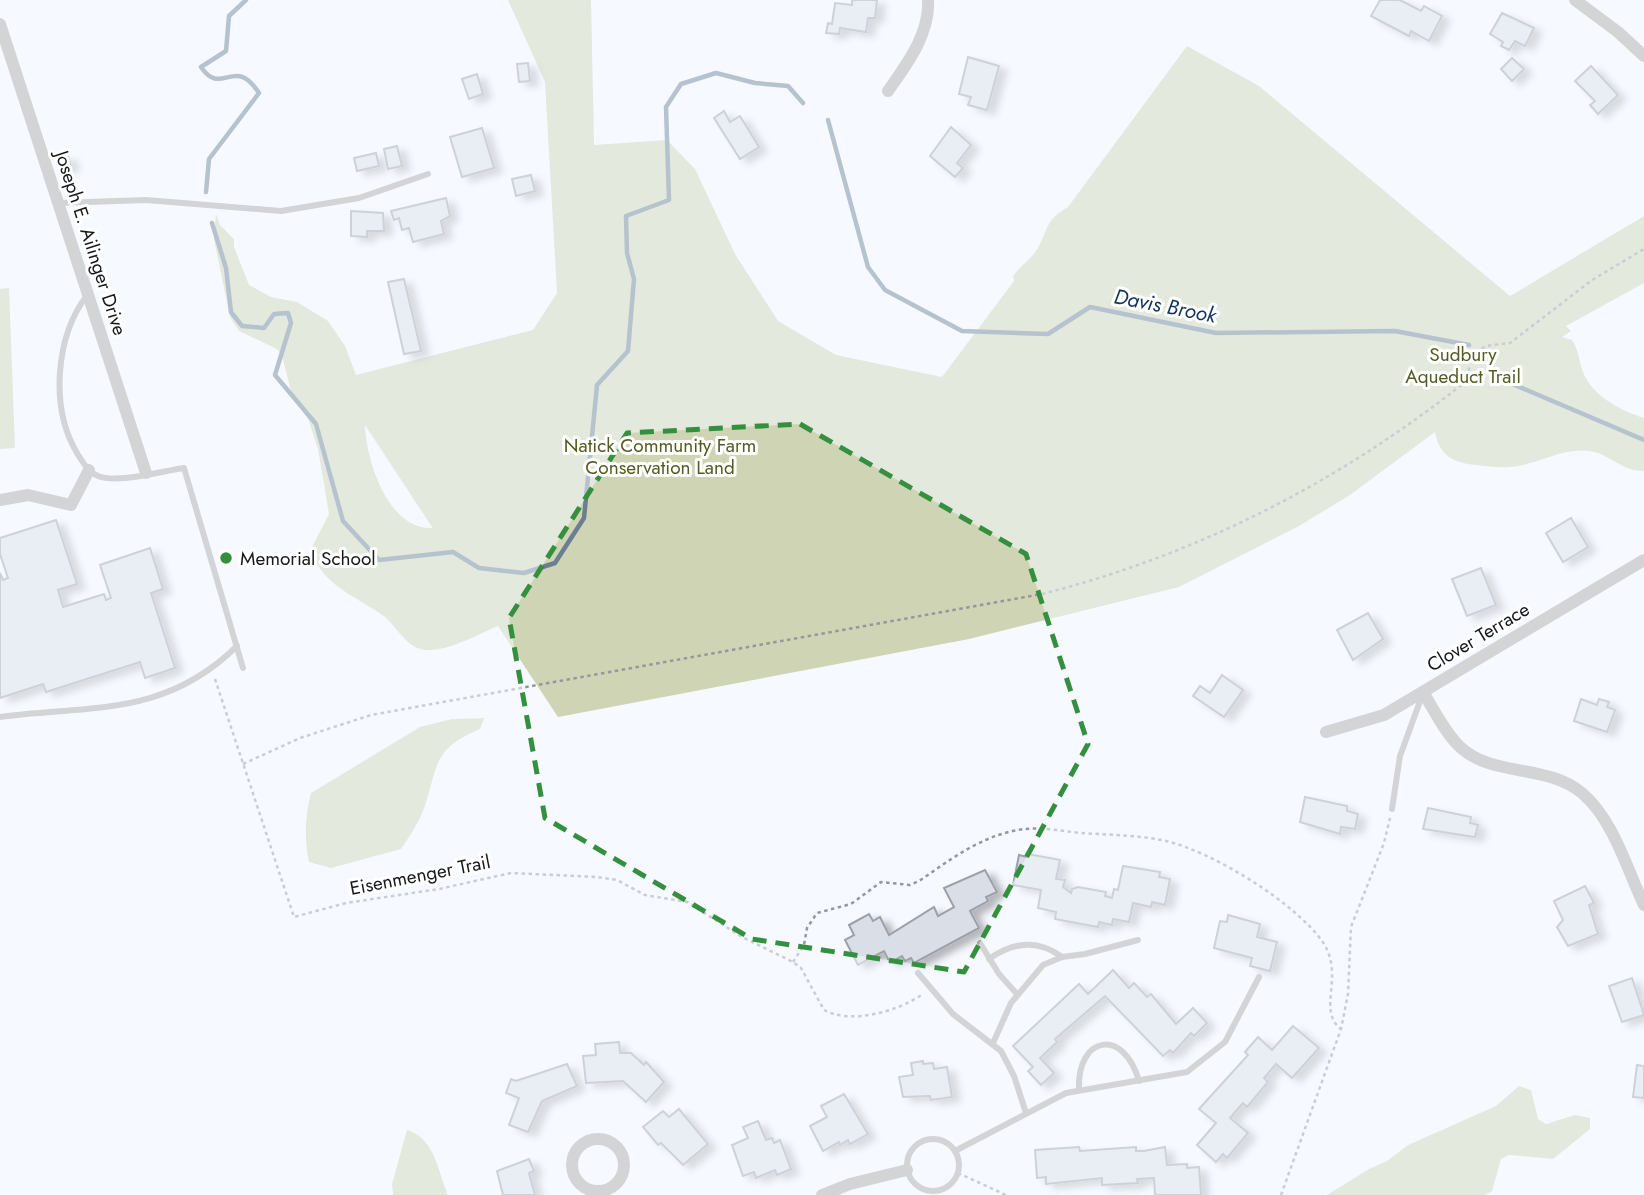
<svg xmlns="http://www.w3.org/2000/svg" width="1644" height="1195" font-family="Jost,sans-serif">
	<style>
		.green { fill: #ced4b4; fill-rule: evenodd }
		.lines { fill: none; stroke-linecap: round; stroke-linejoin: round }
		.stream { stroke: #6c7e94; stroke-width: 4.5 }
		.building { fill: #d9dee7; stroke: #9ca0a9; stroke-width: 2; filter: url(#shadow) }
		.path { stroke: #95979c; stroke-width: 2.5; stroke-dasharray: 3.5 3.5; stroke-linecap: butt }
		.lane { stroke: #a9a7a3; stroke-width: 6 }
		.street { stroke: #a9a7a3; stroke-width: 12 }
		.marked { fill: none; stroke: #348f3f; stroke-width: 5; stroke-dasharray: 14 9; stroke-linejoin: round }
		.poi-dot { fill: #348f3f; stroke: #fff; stroke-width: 2.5 }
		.labels { text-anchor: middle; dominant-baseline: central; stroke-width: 6; stroke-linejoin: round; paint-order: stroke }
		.street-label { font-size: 19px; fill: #15171a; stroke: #fff }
		.park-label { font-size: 19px; fill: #555c21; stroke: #fff }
		.poi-label { font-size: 19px; fill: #15171a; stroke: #fff; text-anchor: start }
		.water-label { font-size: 21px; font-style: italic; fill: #12345c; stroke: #fff }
	</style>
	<defs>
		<filter id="shadow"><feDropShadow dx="8" dy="4.5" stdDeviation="3.5" flood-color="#0004"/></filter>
	</defs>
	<rect width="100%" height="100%" fill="#f6f9ff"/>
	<g class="green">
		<path d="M508,0H591L594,145L667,140L695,169L735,254L778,321L836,355L942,377L1014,281L1013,276C1021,265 1033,258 1039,246C1050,225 1045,221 1068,207L1187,46L1259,86L1510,296L1644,216V283L1566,326L1571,331L1562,337L1572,340C1578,349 1578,355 1581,366C1588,394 1619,410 1644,418V471C1622,472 1609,453 1589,451C1562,447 1535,466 1509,467C1498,468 1487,466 1476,465C1453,463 1439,455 1435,432L1350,495L1299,526L1179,587L969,639L558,717L498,626C476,635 450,651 426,650C407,649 398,628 385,617C358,597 320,585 311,549L329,514L318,449L308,419L292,395L282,356L277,349L239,331L230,317L214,239L216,214L220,225L234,239V247L249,285L271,297L297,302L328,321L345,346L356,375L533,330L557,293L545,82ZM365,425L432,527V528C388,530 366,460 365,425Z"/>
		<polygon points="9,288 15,448 0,449 0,289"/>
		<path d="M484,718L480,729C430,750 439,767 423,811C418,824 409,837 401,849L331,868L309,862C304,838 305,816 311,793L420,727L452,719Z"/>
		<polygon points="1519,1086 1531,1090 1538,1119 1546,1124 1575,1115 1590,1118 1590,1129 1553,1159 1509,1155 1501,1159 1492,1191 1485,1195 1327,1195 1369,1169 1387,1161 1408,1145 1496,1106"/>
		<path d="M407,1130C435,1138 438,1172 448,1195H393L392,1184Z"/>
	</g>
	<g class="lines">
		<g class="stream">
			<polyline points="828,120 868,267 885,290 962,331 1048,334 1090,307 1216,333 1395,331 1469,345"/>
			<path d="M206,192L209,159L259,93C234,54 222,98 201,67L226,51L229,16L246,0"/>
			<polyline points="212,223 226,268 231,312 242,326 264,328 274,314 288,313 291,323 275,375 316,424 343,521 379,560 453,552 479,568 524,573 555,563 584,518 597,385 628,351 634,279 627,253 626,216 669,200 666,107 681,84 716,73 755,83 788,86 803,103"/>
			<polyline points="1496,377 1644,440"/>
		</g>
	</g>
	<g class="building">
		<polygon points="852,0 877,0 875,18 868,18 866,32 840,28 839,34 826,33 828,23 832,24 835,3 852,5"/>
		<polygon points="1380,0 1400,0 1421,11 1424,6 1442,16 1429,41 1411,31 1409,36 1371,16"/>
		<polygon points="1502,13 1534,28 1525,46 1515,41 1509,50 1501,46 1503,42 1490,34"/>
		<polygon points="968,57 999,66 987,110 968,105 971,97 959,94"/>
		<polygon points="1512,58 1524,69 1512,81 1501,69"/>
		<polygon points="528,63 530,81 519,82 517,64"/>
		<polygon points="1591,66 1618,95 1598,114 1590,105 1595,101 1575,81"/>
		<polygon points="477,74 483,94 469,99 462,79"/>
		<polygon points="724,111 730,122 740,116 759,147 740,159 714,118"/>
		<polygon points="951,127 971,145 957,163 963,168 955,177 930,156"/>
		<polygon points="482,128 494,168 462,177 450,137"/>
		<polygon points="397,146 402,166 388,169 384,149"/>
		<polygon points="376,153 379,166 357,171 354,158"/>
		<polygon points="68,156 71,166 60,169 57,159"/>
		<polygon points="531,175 535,191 516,196 512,179"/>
		<polygon points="446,198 450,216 441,221 444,234 413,242 409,228 402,230 399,218 394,220 391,211"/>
		<polygon points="351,211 383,213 384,231 367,231 367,237 351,236"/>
		<polygon points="404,279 421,351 404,354 388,282"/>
		<polygon points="1571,518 1588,547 1563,562 1546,533"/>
		<polygon points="56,520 77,584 58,590 63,607 104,594 106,600 111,598 100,565 150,548 163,589 151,593 175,668 145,678 140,662 46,692 43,684 0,698 0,573 3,580 8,578 0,554 0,538"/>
		<polygon points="1481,568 1496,605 1467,616 1452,579"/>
		<polygon points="1368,613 1383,639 1353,660 1337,630"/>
		<polygon points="1222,675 1243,690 1224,717 1193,696 1200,686 1210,693"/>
		<polygon points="1581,699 1597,705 1599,699 1609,702 1607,707 1615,710 1607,732 1574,721"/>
		<polygon points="1305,797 1347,806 1347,811 1358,814 1355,829 1341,827 1340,834 1300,822"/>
		<polygon points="1428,808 1471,817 1470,823 1478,825 1475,837 1423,829"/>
		<polygon points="1028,854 1060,860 1056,879 1065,880 1063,887 1071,893 1072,889 1078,887 1106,892 1105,896 1112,898 1114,889 1118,890 1123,866 1160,872 1159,877 1170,879 1165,905 1152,902 1151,907 1133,903 1129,922 1113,919 1112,925 1099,922 1098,927 1055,919 1056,912 1038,908 1041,890 1013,885 1019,855 1027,857"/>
		<polygon points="985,870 997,892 986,897 988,901 970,911 979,928 914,963 911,958 905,961 902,956 890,963 884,951 858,965 845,940 854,935 849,925 869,914 873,921 880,917 889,935 934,907 938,916 954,907 944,888"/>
		<polygon points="1585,886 1594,903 1589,905 1598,934 1568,946 1557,927 1563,920 1554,901"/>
		<polygon points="1228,915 1260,924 1257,937 1277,942 1270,971 1250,966 1252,958 1214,948 1220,921 1227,922"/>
		<polygon points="1113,970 1129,988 1134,983 1147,997 1151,994 1176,1024 1193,1008 1207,1023 1194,1036 1191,1033 1173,1053 1170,1050 1163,1056 1105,996 1055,1039 1057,1042 1040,1058 1054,1073 1041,1085 1028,1071 1033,1067 1013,1046 1079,984 1088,994"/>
		<polygon points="1632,978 1644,1015 1622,1022 1609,986"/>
		<polygon points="1293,1026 1319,1048 1292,1078 1276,1064 1264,1078 1268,1082 1247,1107 1243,1103 1230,1118 1248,1133 1227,1158 1223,1154 1216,1162 1197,1145 1216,1123 1199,1109 1248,1055 1245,1052 1258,1037 1272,1050"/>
		<polygon points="619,1042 620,1053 631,1053 644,1065 646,1062 664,1082 646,1102 623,1081 586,1083 583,1056 596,1055 595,1044"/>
		<polygon points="923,1061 923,1064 933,1063 934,1069 947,1067 952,1097 931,1100 930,1096 903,1097 899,1077 913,1075 911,1063"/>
		<polygon points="567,1064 577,1086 542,1101 528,1132 509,1125 519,1098 506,1093 511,1079 516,1081"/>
		<polygon points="1637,1065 1644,1066 1644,1098 1633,1097"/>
		<polygon points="844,1094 868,1134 850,1144 848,1140 840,1145 839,1142 823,1151 810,1126 827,1117 821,1106"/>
		<polygon points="679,1109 708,1144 683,1165 661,1143 658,1145 643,1127 663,1111 669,1117"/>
		<polygon points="758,1121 766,1140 772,1138 774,1143 780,1140 791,1169 777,1175 775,1170 756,1178 754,1172 743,1176 732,1145 748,1138 743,1127"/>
		<polygon points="1079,1147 1080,1151 1136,1147 1136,1151 1144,1151 1165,1147 1167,1165 1187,1164 1187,1168 1199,1167 1201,1195 1155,1195 1154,1178 1137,1179 1138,1183 1102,1185 1102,1178 1046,1184 1046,1177 1037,1178 1035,1150"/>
		<polygon points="529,1159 534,1171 529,1173 535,1195 503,1195 497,1171"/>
	</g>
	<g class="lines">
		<g class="path">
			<path d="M215,679L294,917L346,903L439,889L511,873L597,877L617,880L645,895L687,902L742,937L793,962L801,968L824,1010C851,1025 899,1011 923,994"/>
			<path d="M243,764L300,738L371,715L1042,594C1200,554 1341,481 1469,379V360L1485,346L1510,343L1592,280L1644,249"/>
			<path d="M793,962L804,945L807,928L817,913L851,904L881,882L910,885L919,881C950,860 979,837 1018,830C1039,826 1060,831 1081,833C1110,835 1139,835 1166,841C1213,852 1294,902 1322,941C1346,975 1316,1010 1341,1029"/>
			<polyline points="958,1173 1006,1195"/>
			<polyline points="1281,1195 1341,1029 1348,994 1351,927 1384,843 1390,818"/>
		</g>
		<g class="lane">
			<polyline points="59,203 146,200 281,211 359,198 428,174"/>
			<path d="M88,294C55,336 50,408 77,453C82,461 88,472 98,476C117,484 162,471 184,468L243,668"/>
			<path d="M0,717C92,705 165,717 237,646"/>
			<polyline points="1392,809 1400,756 1423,693"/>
			<polyline points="980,943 999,974 1017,994"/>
			<path d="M989,959C1013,942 1038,939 1062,957"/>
			<polyline points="918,973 953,1014 1001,1051 1014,1076 1026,1113"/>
			<polyline points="993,1043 1011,1003 1043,965 1062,957 1085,954 1138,940"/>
			<path d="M1079,1089C1077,1037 1123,1026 1139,1081"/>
			<circle cx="933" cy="1165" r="26"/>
			<polyline points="955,1151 1066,1093 1187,1072 1225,1042 1259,977"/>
		</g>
		<g class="street">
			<polyline points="1575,0 1618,32 1644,56"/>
			<polyline points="0,24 146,473"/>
			<path d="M888,91C907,64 930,34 928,0"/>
			<polyline points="0,500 28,495 71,505 89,470"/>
			<path d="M1423,692C1434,710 1444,731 1459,746C1492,778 1546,763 1582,793C1613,819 1627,869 1644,905"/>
			<polyline points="1326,732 1384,715 1644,560"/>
			<circle cx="598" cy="1165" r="26"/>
			<polyline points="822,1195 850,1184 907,1170"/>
		</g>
	</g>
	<path d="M0 0H1644V1195H0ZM800,424L1026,554L1088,744L964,972L752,939L545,818L509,618L627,433Z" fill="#f6f9ff" fill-opacity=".55" fill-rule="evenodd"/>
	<path class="marked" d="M800,424L1026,554L1088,744L964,972L752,939L545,818L509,618L627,433Z"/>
	<circle class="poi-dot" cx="226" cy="558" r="7"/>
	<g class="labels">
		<g class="street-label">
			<text transform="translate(91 243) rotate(72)">Joseph E. Ailinger Drive</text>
			<text transform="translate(1478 637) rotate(-31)">Clover Terrace</text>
			<text transform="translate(420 875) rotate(-11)">Eisenmenger Trail</text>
		</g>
		<g class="park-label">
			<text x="1463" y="354">Sudbury<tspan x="1463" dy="22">Aqueduct Trail</tspan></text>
			<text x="660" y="445">Natick Community Farm<tspan x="660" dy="22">Conservation Land</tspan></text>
		</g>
		<g class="poi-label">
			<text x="240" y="558">Memorial School</text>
		</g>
		<g class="water-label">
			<text transform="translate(1165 306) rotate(11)">Davis Brook</text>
		</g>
	</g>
</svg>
